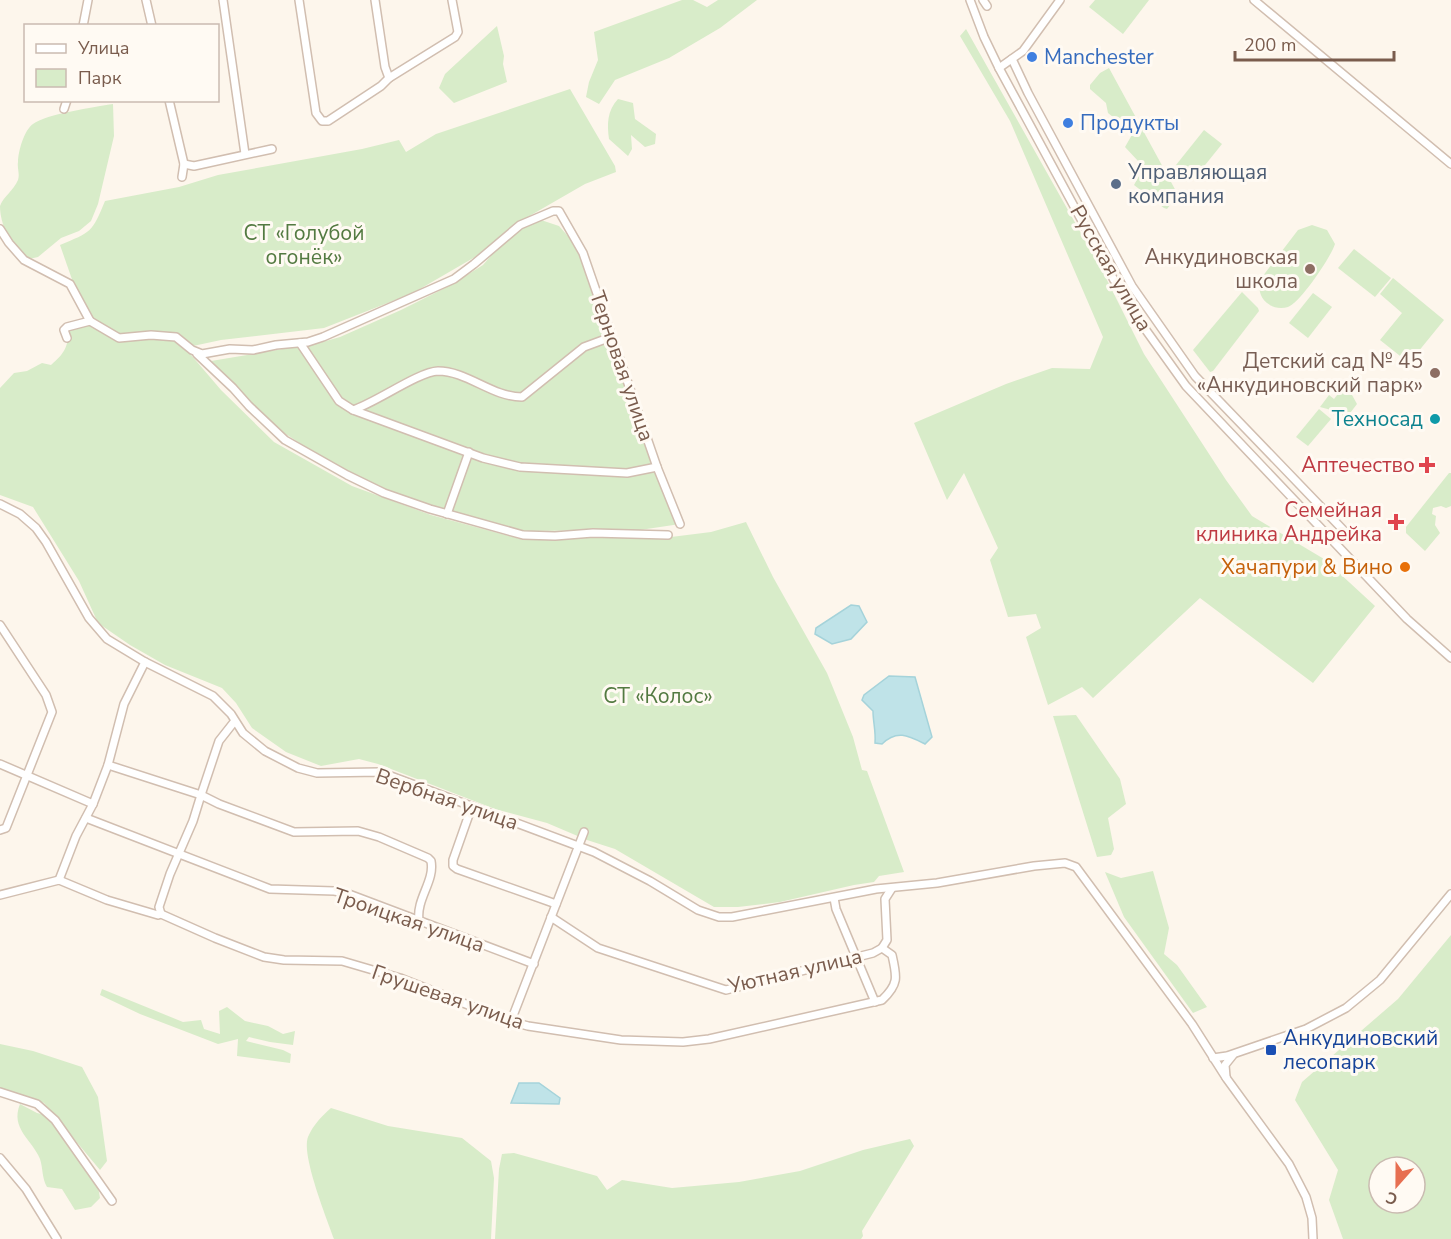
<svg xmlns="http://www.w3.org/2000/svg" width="1451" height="1239" font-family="'Nunito Sans',sans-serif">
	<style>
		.green { fill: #d8ecc9; fill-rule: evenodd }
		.water { fill: #bfe3e8; stroke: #a5d3da; stroke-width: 1.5 }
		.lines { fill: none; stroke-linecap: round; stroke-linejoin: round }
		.minor-casing { stroke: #d1beb0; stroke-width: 10 }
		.minor { stroke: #fff; stroke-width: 7 }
		.shop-dot { fill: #3f7fe0; stroke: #fffaf3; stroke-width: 2 }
		.service-dot { fill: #5c6f8a; stroke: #fffaf3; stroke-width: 2 }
		.education-dot { fill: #8d6e63; stroke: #fffaf3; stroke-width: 2 }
		.culture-dot { fill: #0f9aa8; stroke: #fffaf3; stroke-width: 2 }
		.health-dot { fill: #e0444e; stroke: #fffaf3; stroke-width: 2 }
		.food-dot { fill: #e8710a; stroke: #fffaf3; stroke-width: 2 }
		.transit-dot { fill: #1a4fb4; stroke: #fffaf3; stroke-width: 2 }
		.labels { text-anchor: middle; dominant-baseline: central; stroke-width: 6; stroke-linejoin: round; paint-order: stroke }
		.shop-label { font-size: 21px; fill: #366cbe; stroke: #fffaf3; text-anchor: start }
		.service-label { font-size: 21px; fill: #4e5e75; stroke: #fffaf3; text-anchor: start }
		.park-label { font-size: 21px; fill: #537a41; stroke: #fffaf3 }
		.education-label { font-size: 21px; fill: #785e54; stroke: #fffaf3; text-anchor: end }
		.street-label { font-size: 21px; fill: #7a5c4d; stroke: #fffaf3 }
		.culture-label { font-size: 21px; fill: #0d838f; stroke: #fffaf3; text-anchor: end }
		.health-label { font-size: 21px; fill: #be3a42; stroke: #fffaf3; text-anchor: end }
		.food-label { font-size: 21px; fill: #c56008; stroke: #fffaf3; text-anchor: end }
		.transit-label { font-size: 21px; fill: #164399; stroke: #fffaf3; text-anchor: start }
	</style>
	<rect width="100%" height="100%" fill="#fdf6ec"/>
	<g class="green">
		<polygon points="682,0 693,0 707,7 718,0 757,0 720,28 669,58 615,80 599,104 586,97 589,82 598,60 594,32"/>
		<polygon points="1095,0 1149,0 1123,34 1089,7"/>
		<polygon points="497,26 504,56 503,64 507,82 454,103 439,88 445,74"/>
		<polygon points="966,29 1104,274 1144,354 1226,480 1252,516 1324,559 1375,606 1313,683 1200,598 1093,698 1082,687 1048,705 1026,637 1041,628 1036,614 1008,617 990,560 998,548 964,473 947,500 914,423 1006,384 1052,368 1090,369 1103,337 1010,121 960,36"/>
		<polygon points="1109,68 1177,193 1177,196 1167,209 1164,208 1134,185 1141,172 1139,162 1125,147 1133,133 1108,113 1106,103 1090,89 1090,85 1100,73"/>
		<path d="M570,89L615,166L616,172L585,184L519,222L475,257L413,293L324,328L221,340L193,346L180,334L152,333L117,335L92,319L75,288L60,245C91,232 92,233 105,201L179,187L218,175L362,149L399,140L406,152L436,134Z"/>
		<path d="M618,99L633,103L635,119L656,134L655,144L645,147L631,135L632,149L628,156L609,139C607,124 607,111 618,99Z"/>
		<path d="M113,104L114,136L98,204L91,221L79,231L61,238L38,257L29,259C13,251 0,226 0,206C3,197 14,190 18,180C20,174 17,168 18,162C18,152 24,130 33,124C46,114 95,107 113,104Z"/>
		<polygon points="1204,130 1222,144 1193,180 1176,165"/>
		<polygon points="541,220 559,226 583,253 680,524 640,530 524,531 487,524 449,513 366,483 318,455 275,427 211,361 319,343 340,337 401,310 451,285 483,265 507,237 529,223"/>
		<path d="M1312,225L1327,230L1335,244C1331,257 1300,303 1288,307C1282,309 1274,308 1270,305C1260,299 1259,291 1259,281L1298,230Z"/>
		<polygon points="1354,249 1391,278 1375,297 1338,268"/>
		<polygon points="1393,278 1444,320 1409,363 1380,340 1402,313 1380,294"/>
		<polygon points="1242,292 1258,308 1259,311 1213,371 1210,372 1193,350"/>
		<polygon points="1313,293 1332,307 1308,338 1289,323"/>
		<path d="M91,324L117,339L154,337L180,342L221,390L274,442L352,486L431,515L524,540L594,536L655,539L711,532L746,522L773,577L827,673L853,737L862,770L867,771L904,872L879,876L874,882L854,885L780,902L738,907H714L615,849L587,840L547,823L495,809L378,764L359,759L321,766L286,752L252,728L236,703L222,688L165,665L130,645L98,623L79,581L33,507L0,495V388L14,373L27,371L42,363L51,365C65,353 67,348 70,329Z"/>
		<path d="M1341,390L1352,395L1357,404L1347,417L1352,422L1350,424C1336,422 1338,422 1331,410L1320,407L1329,395L1334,399Z"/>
		<polygon points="1319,409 1331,419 1308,446 1296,437"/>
		<polygon points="1449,473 1451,473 1451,506 1446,508 1441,506 1433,508 1432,514 1436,516 1435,525 1440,533 1425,551 1406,533 1406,527"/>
		<polygon points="1076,715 1120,779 1126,804 1108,818 1114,849 1111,855 1097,857 1053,716"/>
		<polygon points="1153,871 1169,928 1164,954 1177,965 1207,1007 1193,1013 1124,917 1105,872 1121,878"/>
		<path d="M1451,935V1239H1343L1329,1200L1338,1170L1295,1100L1302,1082L1398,999ZM1379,1167H1415V1203H1379Z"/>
		<polygon points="102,989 183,1022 201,1020 204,1029 220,1034 219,1011 227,1007 245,1021 268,1026 283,1034 295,1031 293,1045 270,1042 249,1037 246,1041 283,1050 291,1054 290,1063 237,1056 238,1039 218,1044 140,1014 100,995"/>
		<polygon points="0,1044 33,1051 82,1067 98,1097 107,1161 100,1170 44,1103 0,1088"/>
		<path d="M20,1104L37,1113L49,1116L97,1181L100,1198L91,1207L75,1210L62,1189L47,1187C42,1179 43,1168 40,1159C32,1139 10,1129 20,1104Z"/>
		<path d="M331,1108L388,1126L462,1138L491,1161L494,1178L491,1239H334C327,1219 301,1155 308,1137C313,1125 322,1116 331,1108Z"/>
		<polygon points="910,1139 914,1146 862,1231 863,1236 861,1239 495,1239 499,1169 502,1154 514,1153 597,1176 607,1190 622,1180 672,1188 739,1182 800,1171 863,1150"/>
	</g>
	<g class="water">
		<polygon points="851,605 859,606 867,622 851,639 832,644 815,634 816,628"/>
		<path d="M889,676L915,677L932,737L925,744C909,736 897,729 882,744L875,743C876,731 873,722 873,711L862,700L864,695Z"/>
		<polygon points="519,1083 539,1083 560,1098 559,1104 511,1103"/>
	</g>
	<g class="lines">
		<g class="minor-casing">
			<g id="minor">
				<polyline points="146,0 152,26"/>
				<polyline points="223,0 245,154"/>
				<polyline points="299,0 316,113 322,121 328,121 381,86 389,78 385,67 375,0"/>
				<polyline points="970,0 984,37 999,68 1114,280 1143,326 1186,386 1407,619 1451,658"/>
				<polyline points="983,0 987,6"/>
				<polyline points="1254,0 1451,164"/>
				<polyline points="83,26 88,0"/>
				<polyline points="1012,59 1028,93 1132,286 1195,376 1350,537"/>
				<polyline points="999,68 1023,51 1060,0"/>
				<polyline points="389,78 455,37 458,32 452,0"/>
				<polyline points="169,100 184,164 182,177"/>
				<polyline points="64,109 67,100"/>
				<polyline points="184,164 194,166 272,149"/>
				<polyline points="0,229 9,243 24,260 70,284 90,321 67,327 64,330 67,338"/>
				<polyline points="90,321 119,338 151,335 176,337 192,350 202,354 230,349 253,350 276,345 308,342 323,337 454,279 474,264 520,225 553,211 559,211 583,253 657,467 680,524"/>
				<polyline points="300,343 339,401 353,410 483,458 520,467 627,473 657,467"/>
				<polyline points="197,354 233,388 249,406 285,440 347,475 384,493 430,509 523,535 555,536 593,533 668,535"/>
				<path d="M353,410C377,402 418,372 438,371C467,371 492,397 522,397L584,347L611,337"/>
				<polyline points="0,504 20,514 36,528 46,542 89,618 107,639 145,662 213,696 231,714 243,733 265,751 298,768 317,773 380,772 594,852 650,881 698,910 719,917 732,917 876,889 937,883 1034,866 1065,863 1076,867 1192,1024 1227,1079 1289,1164 1306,1197 1312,1218 1313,1239"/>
				<polyline points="447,514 469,452"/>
				<polyline points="0,625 46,695 52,712 6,828 0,830"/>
				<polyline points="0,764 93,804"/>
				<polyline points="108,765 201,795 219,741 234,722"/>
				<polyline points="472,806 453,860 453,866 457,869 556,904"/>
				<polyline points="86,818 270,889 334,891 346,893 534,964"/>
				<polyline points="59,880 76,836 93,804 108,765 124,704 145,662"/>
				<path d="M0,895L59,880L107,900L158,915L161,914L215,938L264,957L284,960L342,961L400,978L506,1020L528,1026L621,1040L683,1042L709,1039L882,1000C899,984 897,977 892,955L882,948"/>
				<polyline points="834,898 836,909 875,1002"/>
				<path d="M161,914L159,907L170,874L193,821L201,795L219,804L294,832L358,831L379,837L428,858L431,861C435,881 416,899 419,920"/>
				<polyline points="551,917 598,948 726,990 873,953 882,948 887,940 885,899 892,888"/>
				<polyline points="511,1021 584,832"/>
				<polyline points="1213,1058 1227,1056 1306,1029 1346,1008 1380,980 1451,894"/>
				<polyline points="1226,1077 1225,1065 1233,1055"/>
				<polyline points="0,1092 37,1104 55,1120 112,1201"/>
				<polyline points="0,1158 26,1189 57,1239"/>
			</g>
		</g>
		<use href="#minor" class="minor"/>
	</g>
	<g class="shop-dot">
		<circle cx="1032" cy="57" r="6"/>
		<circle cx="1068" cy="123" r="6"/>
	</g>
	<circle class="service-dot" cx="1116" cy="184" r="6"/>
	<g class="education-dot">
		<circle cx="1310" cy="269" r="6"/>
		<circle cx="1435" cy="373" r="6"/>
	</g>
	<circle class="culture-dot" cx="1435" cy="419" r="6"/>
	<g class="health-dot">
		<path d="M1424 456h6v6h6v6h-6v6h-6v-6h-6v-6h6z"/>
		<path d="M1393 513h6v6h6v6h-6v6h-6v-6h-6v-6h6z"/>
	</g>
	<circle class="food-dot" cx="1405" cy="567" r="6"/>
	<rect class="transit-dot" x="1265" y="1044" width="12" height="12" rx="3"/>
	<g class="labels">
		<g class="shop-label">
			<text x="1044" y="57">Manchester</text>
			<text x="1080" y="123">Продукты</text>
		</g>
		<g class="service-label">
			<text x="1128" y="172">Управляющая<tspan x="1128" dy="24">компания</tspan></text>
		</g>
		<g class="park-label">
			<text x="304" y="233">СТ «Голубой<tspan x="304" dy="24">огонёк»</tspan></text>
			<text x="658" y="696">СТ «Колос»</text>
		</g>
		<g class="education-label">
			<text x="1298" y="257">Анкудиновская<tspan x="1298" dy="24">школа</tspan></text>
			<text x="1423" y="361">Детский сад № 45<tspan x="1423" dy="24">«Анкудиновский парк»</tspan></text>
		</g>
		<g class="street-label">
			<text transform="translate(1111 268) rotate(60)">Русская улица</text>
			<text transform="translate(622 366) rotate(71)">Терновая улица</text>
			<text transform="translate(447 799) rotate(19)">Вербная улица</text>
			<text transform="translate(409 920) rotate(19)">Троицкая улица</text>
			<text transform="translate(795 971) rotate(-13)">Уютная улица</text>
			<text transform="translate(448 997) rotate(19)">Грушевая улица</text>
		</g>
		<g class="culture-label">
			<text x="1423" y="419">Техносад</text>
		</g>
		<g class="health-label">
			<text x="1415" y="465">Аптечество</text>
			<text x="1382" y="510">Семейная<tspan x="1382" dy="24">клиника Андрейка</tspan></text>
		</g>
		<g class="food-label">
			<text x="1393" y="567">Хачапури &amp; Вино</text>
		</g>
		<g class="transit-label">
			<text x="1283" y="1038">Анкудиновский<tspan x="1283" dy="24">лесопарк</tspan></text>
		</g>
	</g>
	<rect x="24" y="24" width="195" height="78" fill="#fffaf3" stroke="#cabbb1" stroke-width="1.5"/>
	<rect x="36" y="44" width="30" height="9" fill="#ffffff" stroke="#cabbb1" stroke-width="1.5"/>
	<text x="78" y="54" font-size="18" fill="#7a5c4d">Улица</text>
	<rect x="36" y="69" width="30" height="18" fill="#d8ecc9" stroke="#cabbb1" stroke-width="1.5"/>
	<text x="78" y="84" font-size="18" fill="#7a5c4d">Парк</text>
	<g transform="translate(1397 1185) rotate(201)"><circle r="28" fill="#fffaf3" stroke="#cabbb1" stroke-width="1.5"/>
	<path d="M0-4.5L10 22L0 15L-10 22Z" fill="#e76f51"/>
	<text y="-9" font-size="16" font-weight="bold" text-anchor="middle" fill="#7a5c4d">С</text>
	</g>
	<path d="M1235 51v9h159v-9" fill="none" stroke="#7a5c4d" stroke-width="3"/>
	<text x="1244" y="51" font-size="18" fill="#7a5c4d" stroke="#fffaf3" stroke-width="4.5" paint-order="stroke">200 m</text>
</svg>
